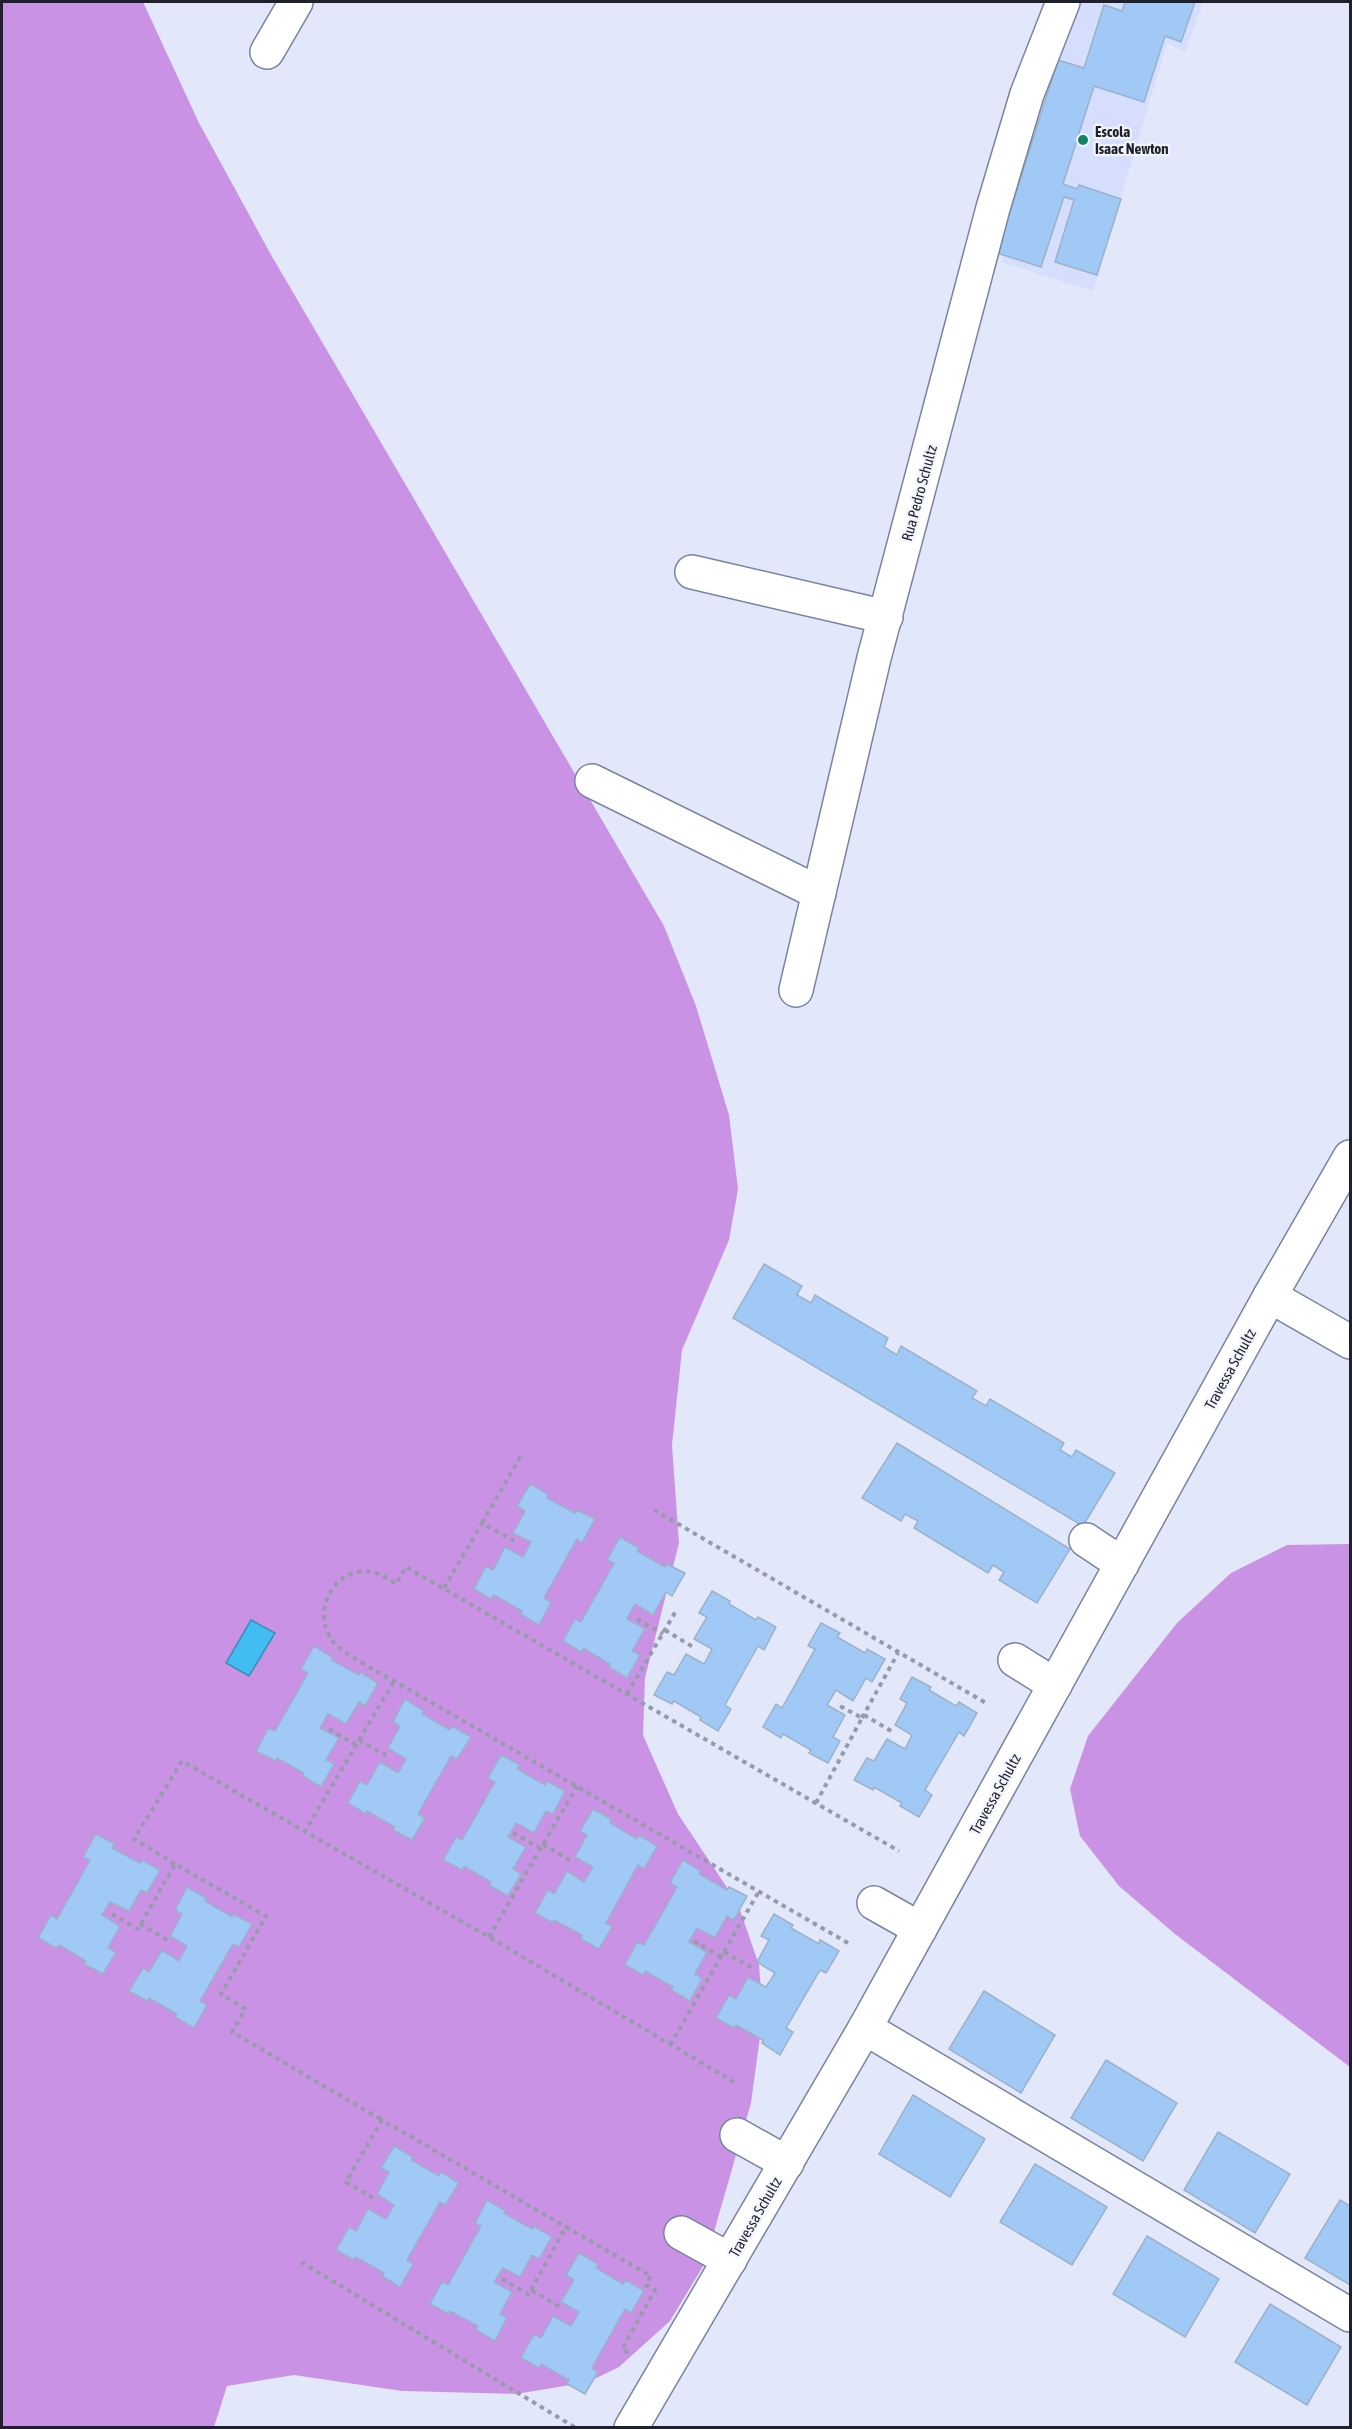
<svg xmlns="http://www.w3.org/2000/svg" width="1352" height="2429" font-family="'Asap Condensed',sans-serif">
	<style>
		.built { fill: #d5defd }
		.forest { fill: #ca92e4 }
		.water { fill: #42bdf1; stroke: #378eb6; stroke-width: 1.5 }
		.building { fill: #a0c9f6; stroke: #9bb1ca; stroke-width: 1.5 }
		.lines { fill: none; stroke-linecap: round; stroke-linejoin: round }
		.minor-casing { stroke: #7a839f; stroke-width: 36 }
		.path { stroke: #969aaa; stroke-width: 4; stroke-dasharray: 4.5 4.5; stroke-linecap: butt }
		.minor { stroke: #fff; stroke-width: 33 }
		.poi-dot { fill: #108361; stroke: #f3f5fc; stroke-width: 2 }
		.labels { text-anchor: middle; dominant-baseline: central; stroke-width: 4.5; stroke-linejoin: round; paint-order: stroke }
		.poi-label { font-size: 15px; font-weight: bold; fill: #1e212c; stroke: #f3f5fc; text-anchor: start }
		.street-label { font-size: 15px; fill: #1e212c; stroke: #f3f5fc }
	</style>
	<rect width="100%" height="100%" fill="#e2e8fa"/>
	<polygon class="built" points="1077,2 1203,2 1185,52 1167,43 1093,291 1001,262 1041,82"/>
	<g class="forest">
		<polygon points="2,2 143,2 199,123 270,253 664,926 696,1006 729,1115 738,1189 729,1240 682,1350 672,1445 679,1543 645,1678 643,1735 678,1814 738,1904 759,1965 763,2015 751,2103 705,2263 670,2321 619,2367 588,2382 516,2394 402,2391 294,2375 227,2386 214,2427 2,2428"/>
		<polygon points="1350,1544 1350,2067 1175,1934 1119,1886 1080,1836 1070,1789 1088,1736 1177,1623 1231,1573 1287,1545"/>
	</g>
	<polygon class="water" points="251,1620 275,1633 249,1676 226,1663"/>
	<g class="building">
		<polygon points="1125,2 1195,2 1181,42 1165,36 1144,102 1094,86 1063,184 1077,189 1079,185 1121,199 1097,275 1055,262 1074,200 1064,197 1041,267 997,253 1058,60 1084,68 1104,5 1122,11"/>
		<polygon points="764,1264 802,1286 797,1295 811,1303 815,1295 888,1338 884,1347 897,1355 901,1346 977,1391 972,1398 986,1406 990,1399 1064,1443 1060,1450 1072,1457 1076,1450 1115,1473 1083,1526 733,1318"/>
		<polygon points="897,1443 1070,1549 1037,1603 999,1580 1004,1572 993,1565 988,1573 914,1528 918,1521 905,1514 901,1521 862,1498"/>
		<polygon points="530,1484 548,1494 547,1498 575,1513 577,1510 595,1519 582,1543 577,1539 544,1598 551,1602 539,1625 520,1614 522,1611 494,1595 491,1599 474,1589 486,1566 493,1570 505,1547 523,1557 531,1542 513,1533 525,1511 517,1506"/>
		<polygon points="620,1537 639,1548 637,1551 665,1567 667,1564 685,1573 672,1596 666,1592 653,1615 635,1604 627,1619 645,1629 632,1651 640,1655 627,1678 609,1667 610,1664 583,1648 581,1652 563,1641 575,1619 581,1622 614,1563 607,1560"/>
		<polygon points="712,1591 730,1601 729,1604 756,1620 758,1617 776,1627 764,1650 758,1646 725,1705 731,1709 718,1731 700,1720 701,1717 674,1701 672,1704 654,1695 667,1672 674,1675 686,1654 704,1664 712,1649 694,1639 707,1617 699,1613"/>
		<polygon points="821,1623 840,1633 837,1637 865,1653 867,1649 885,1659 872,1682 866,1678 853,1701 836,1690 827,1705 845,1715 833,1737 840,1741 828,1763 809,1753 811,1750 783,1734 781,1738 763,1727 776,1704 782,1708 815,1649 808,1646"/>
		<polygon points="314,1646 332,1657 331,1660 359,1675 360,1672 378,1683 365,1706 359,1702 346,1724 328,1714 320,1728 339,1738 326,1760 334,1764 321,1787 303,1776 304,1773 277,1758 275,1761 256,1751 269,1728 275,1731 308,1673 301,1669"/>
		<polygon points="912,1677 931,1687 929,1690 956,1706 959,1702 977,1713 964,1736 959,1732 925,1790 932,1795 919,1817 900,1806 902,1803 874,1787 873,1790 854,1780 867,1758 874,1761 887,1739 905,1749 912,1735 895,1725 907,1703 900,1699"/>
		<polygon points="405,1699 424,1711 422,1714 450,1730 452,1726 471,1737 457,1759 451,1756 418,1814 425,1818 412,1840 393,1830 395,1827 367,1811 366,1814 348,1803 360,1781 367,1785 380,1762 398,1773 406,1759 388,1748 400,1726 393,1722"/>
		<polygon points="501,1755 520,1765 517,1769 545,1785 547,1781 565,1791 553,1814 546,1811 534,1833 516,1823 508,1837 526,1847 513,1869 521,1874 508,1896 489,1885 491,1882 464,1866 462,1870 443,1860 456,1837 462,1840 495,1782 488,1778"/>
		<polygon points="593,1809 611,1819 610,1823 637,1839 639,1835 657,1846 644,1869 638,1865 606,1923 612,1927 599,1949 581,1939 582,1935 554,1920 553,1923 535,1913 548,1890 554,1894 567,1871 584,1882 593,1867 575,1857 587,1835 580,1831"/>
		<polygon points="96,1834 115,1844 112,1848 140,1863 142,1860 160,1870 147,1893 141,1890 129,1911 110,1902 102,1915 120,1926 108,1948 116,1952 103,1974 84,1964 86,1961 59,1945 56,1948 38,1938 51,1915 57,1919 90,1860 83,1857"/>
		<polygon points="683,1860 701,1871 699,1874 727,1890 729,1887 747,1896 734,1920 727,1916 715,1938 697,1928 689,1942 707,1952 695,1974 702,1978 690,2001 671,1990 673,1987 645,1971 643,1975 625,1965 637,1942 644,1945 677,1887 670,1883"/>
		<polygon points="187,1887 206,1898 205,1901 232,1917 233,1914 252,1924 239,1947 233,1944 200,2001 207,2005 194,2028 175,2017 177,2014 149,1998 147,2001 129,1991 143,1968 149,1972 162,1950 179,1961 187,1946 170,1936 182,1914 175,1910"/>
		<polygon points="774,1914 793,1925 791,1928 819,1944 820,1940 839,1951 826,1973 820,1970 786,2028 793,2032 780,2055 762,2043 763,2040 736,2025 734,2028 716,2018 729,1995 736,1999 748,1977 766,1987 775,1973 757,1962 769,1940 761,1936"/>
		<polygon points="984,1991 1055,2035 1021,2093 949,2049"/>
		<polygon points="1106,2060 1177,2103 1143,2161 1071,2118"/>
		<polygon points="913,2095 985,2139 950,2197 879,2154"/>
		<polygon points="1218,2132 1290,2174 1255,2233 1184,2190"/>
		<polygon points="394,2146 413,2157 411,2160 439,2176 441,2172 459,2183 445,2205 440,2202 407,2260 413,2264 400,2287 382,2276 384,2273 356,2257 354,2260 336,2250 349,2227 356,2231 368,2209 386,2219 394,2205 377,2194 389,2172 381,2168"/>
		<polygon points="1035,2164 1107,2207 1072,2265 1000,2222"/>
		<polygon points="487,2200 506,2211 504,2213 532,2229 534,2226 552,2237 539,2259 532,2255 520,2277 503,2268 494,2282 512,2292 500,2314 507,2318 495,2341 476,2330 478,2326 450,2311 449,2314 430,2304 442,2282 448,2285 481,2226 475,2223"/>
		<polygon points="1340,2200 1350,2206 1350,2285 1305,2258"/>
		<polygon points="1147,2236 1219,2279 1185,2337 1113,2294"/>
		<polygon points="579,2253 598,2264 596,2268 623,2284 626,2280 644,2291 631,2313 625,2309 592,2368 598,2372 585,2394 567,2384 569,2380 541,2364 539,2368 521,2358 534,2334 541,2338 553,2316 571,2326 579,2312 561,2302 574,2280 566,2275"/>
		<polygon points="1270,2304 1341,2347 1307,2405 1235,2362"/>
	</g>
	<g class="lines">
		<g class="minor-casing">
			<g id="minor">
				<polyline points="267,52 296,2"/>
				<polyline points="692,572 886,617"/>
				<polyline points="592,781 819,893"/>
				<polyline points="796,990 874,658 993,208 1027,94 1063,2"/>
				<polyline points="1270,1296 1350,1342"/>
				<polyline points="1086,1540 1122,1564"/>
				<polyline points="1015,1660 1055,1685"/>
				<polyline points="874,1903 920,1929"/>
				<polyline points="865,2028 1350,2315"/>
				<polyline points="737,2135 787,2163"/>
				<polyline points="681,2233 730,2260"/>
				<polyline points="631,2428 865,2028 1270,1296 1350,1157"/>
			</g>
		</g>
		<g class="path">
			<polyline points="654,1510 986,1703"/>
			<polyline points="482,1523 522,1454"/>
			<polyline points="444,1588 482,1523 514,1541"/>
			<polyline points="637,1619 663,1634"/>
			<polyline points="665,1630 693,1647"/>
			<polyline points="627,1694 676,1611"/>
			<polyline points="864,1715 893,1732"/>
			<polyline points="862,1718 898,1653"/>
			<polyline points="329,1729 356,1745"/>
			<polyline points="359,1740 389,1757"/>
			<polyline points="816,1803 862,1718 838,1705"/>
			<polyline points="304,1833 394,1681"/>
			<polyline points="513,1833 540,1848"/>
			<polyline points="543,1844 573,1862"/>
			<polyline points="175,1864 134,1839 182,1761 489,1937 734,2082"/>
			<polyline points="112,1914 138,1929 175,1864 266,1916 221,1994 245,2009 232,2032 382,2120"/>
			<polyline points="140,1924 167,1940"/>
			<polyline points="489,1937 577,1786"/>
			<polyline points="694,1941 722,1957"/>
			<path d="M848,1943L394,1681C380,1673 344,1654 335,1644C308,1614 335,1561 376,1573C383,1575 390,1580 396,1584L406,1567L899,1851"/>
			<polyline points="724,1952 754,1969"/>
			<polyline points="670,2045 758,1893"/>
			<polyline points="373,2198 346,2182 382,2120 566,2227"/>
			<polyline points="301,2262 576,2428"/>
			<polyline points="502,2279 528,2294 531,2290 560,2307"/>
			<polyline points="531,2290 566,2227 651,2276 646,2285 655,2290 622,2349 631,2355"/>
		</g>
		<use href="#minor" class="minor"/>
	</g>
	<circle class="poi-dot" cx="1083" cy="140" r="6"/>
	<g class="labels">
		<g class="poi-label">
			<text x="1095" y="131">Escola<tspan x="1095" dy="17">Isaac Newton</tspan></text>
		</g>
		<g class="street-label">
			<text transform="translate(919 493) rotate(-75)">Rua Pedro Schultz</text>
			<text transform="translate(1230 1369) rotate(-61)">Travessa Schultz</text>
			<text transform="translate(995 1794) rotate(-61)">Travessa Schultz</text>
			<text transform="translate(755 2217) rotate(-60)">Travessa Schultz</text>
		</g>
	</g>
	<rect width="1352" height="2429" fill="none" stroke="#1e212c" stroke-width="6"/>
</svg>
